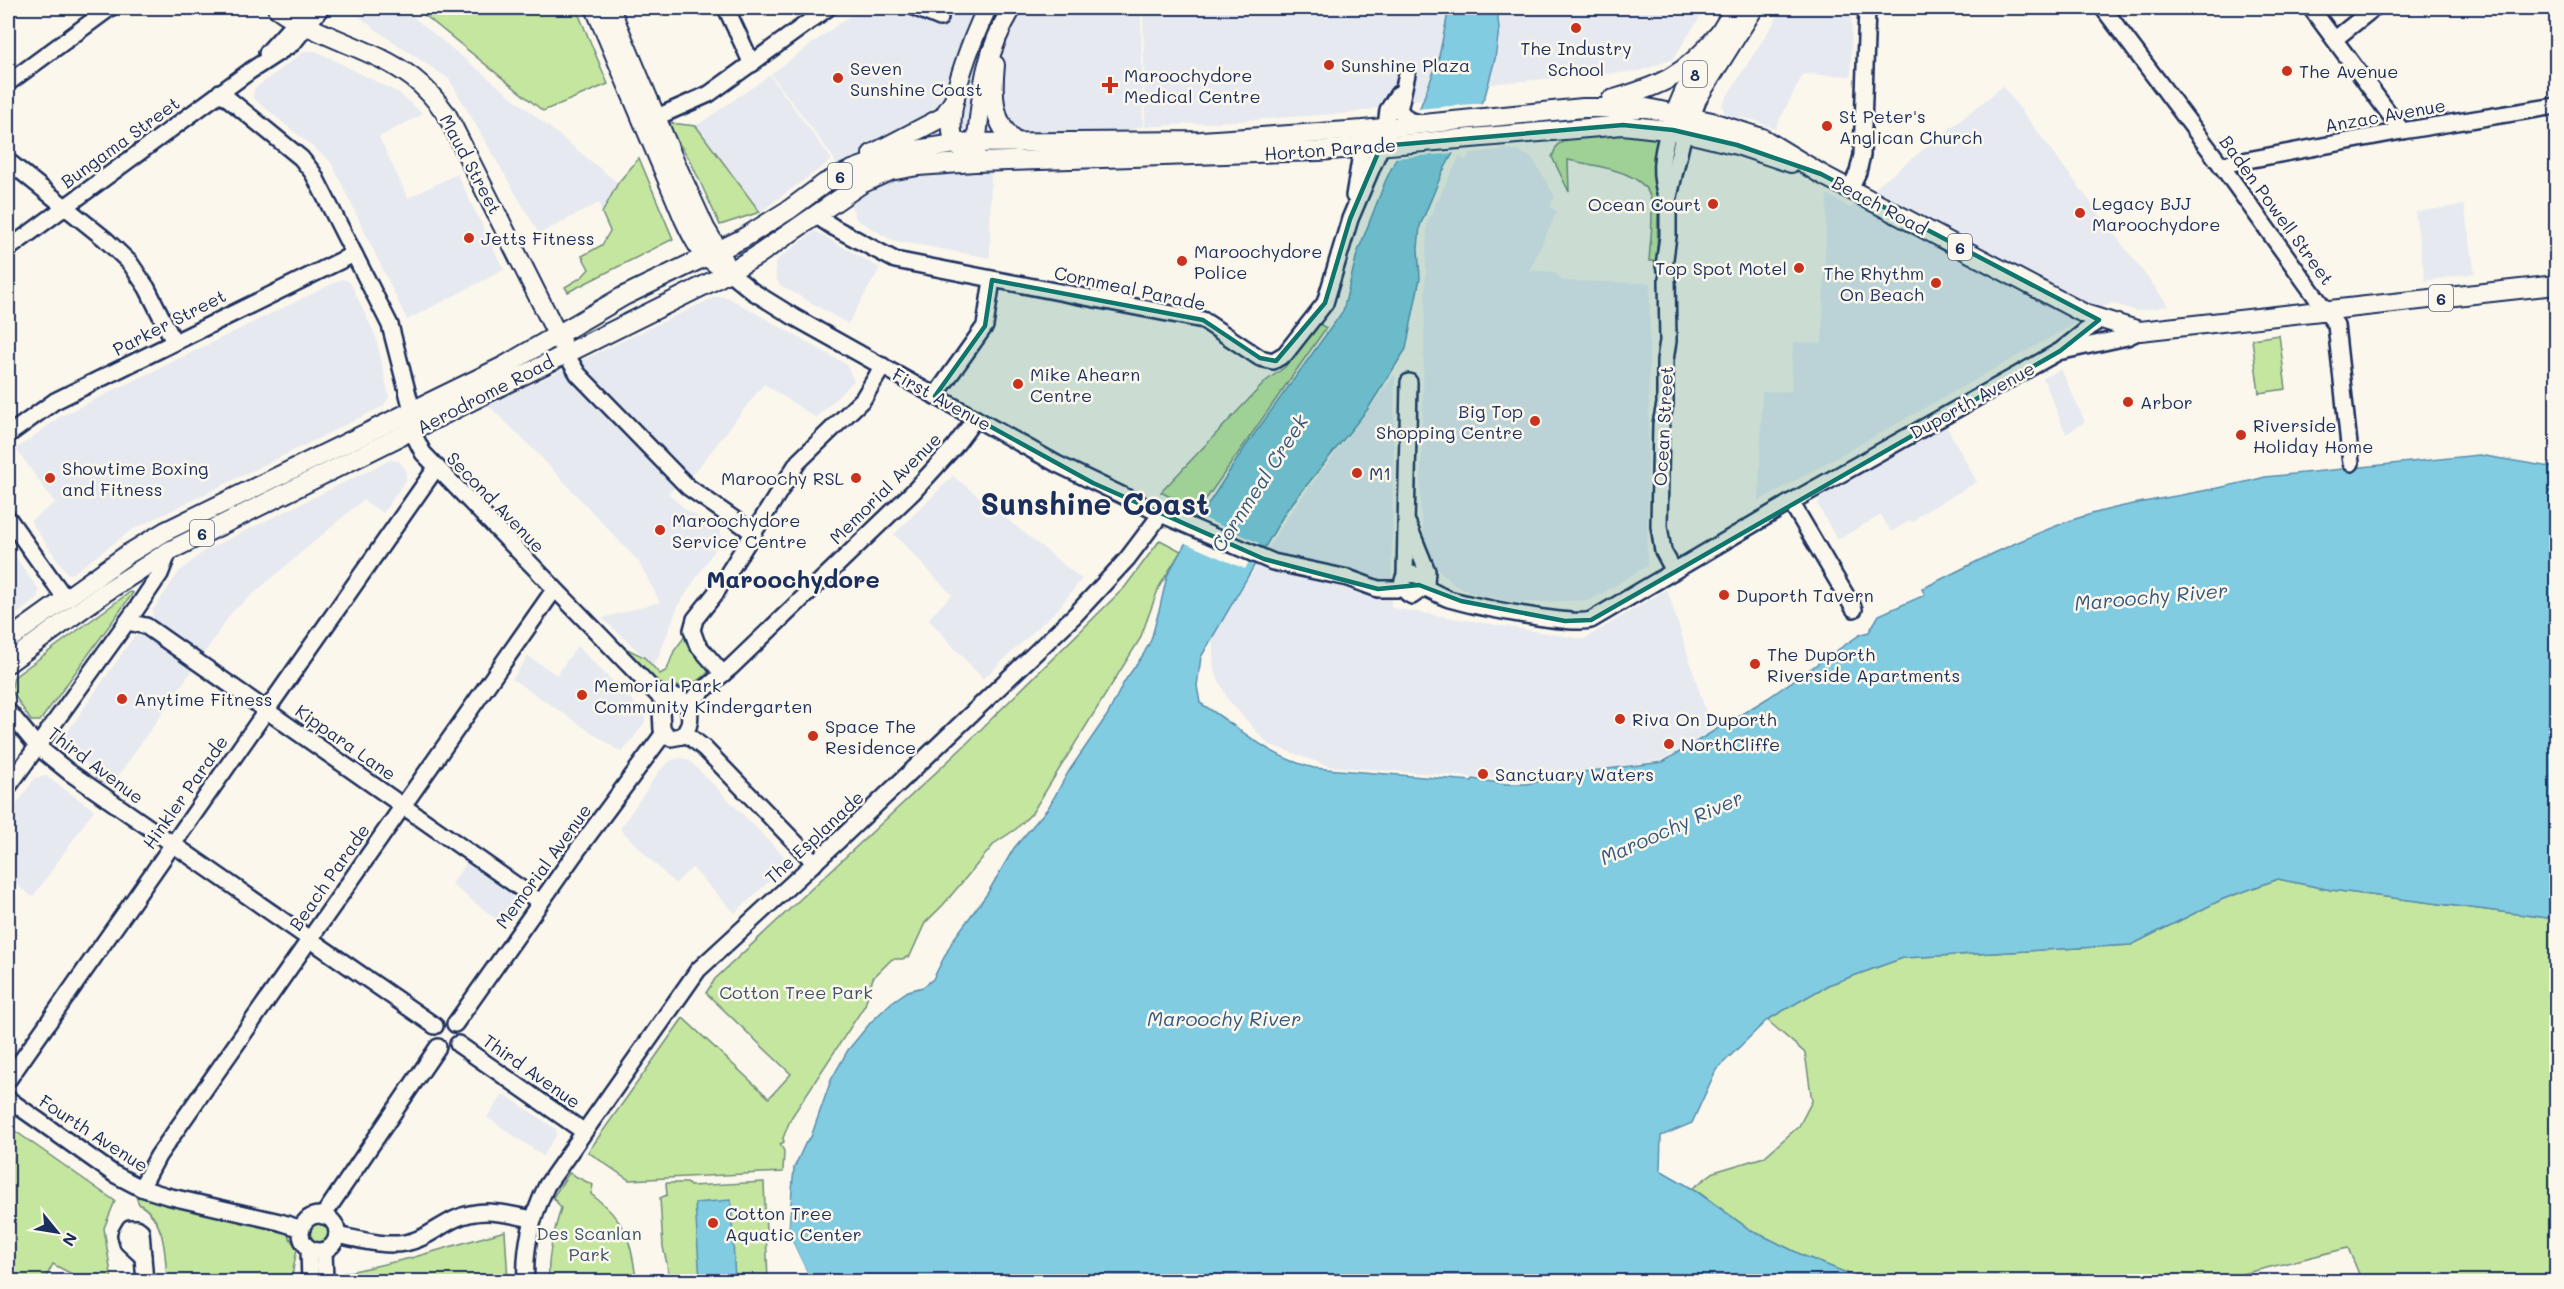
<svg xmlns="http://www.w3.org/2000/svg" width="2564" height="1289" font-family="Mali,sans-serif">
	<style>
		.built { fill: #e6eaf0 }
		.green { fill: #c4e69f; stroke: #708a7e; stroke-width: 1.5 }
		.water { fill: #82cce2; stroke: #598dad; stroke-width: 1.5 }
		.pier { fill: #fbf7ec }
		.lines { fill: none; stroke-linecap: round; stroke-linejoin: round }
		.minor-casing { stroke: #1b2f5e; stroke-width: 20 }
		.major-casing { stroke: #1b2f5e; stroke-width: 22 }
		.minor { stroke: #fbf7ec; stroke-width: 15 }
		.major { stroke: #fbf7ec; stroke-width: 18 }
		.marked { fill: #0f766e; fill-opacity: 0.2; stroke: #0f766e; stroke-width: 4.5; stroke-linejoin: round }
		.poi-dot { fill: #c8321e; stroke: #fbf7ec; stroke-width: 2 }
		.labels { text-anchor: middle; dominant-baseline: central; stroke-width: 5; stroke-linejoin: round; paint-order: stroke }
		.shield { fill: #fbf7ec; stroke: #5e6b89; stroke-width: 1.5 }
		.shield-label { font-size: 16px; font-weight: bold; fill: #1b2f5e }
		.poi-label { font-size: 18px; fill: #1b2f5e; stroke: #fbf7ec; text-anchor: start }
		.street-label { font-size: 18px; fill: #1b2f5e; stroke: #fbf7ec }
		.park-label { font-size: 18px; fill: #3d546b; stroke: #fbf7ec }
		.water-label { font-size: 20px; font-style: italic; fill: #35567f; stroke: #fbf7ec }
		.district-label { font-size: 24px; font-weight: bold; fill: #1b2f5e; stroke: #fbf7ec }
		.town-label { font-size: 30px; font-weight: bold; fill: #1b2f5e; stroke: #fbf7ec }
	</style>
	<rect width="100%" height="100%" fill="#fbf7ec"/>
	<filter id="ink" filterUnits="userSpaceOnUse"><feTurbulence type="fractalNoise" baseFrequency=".0167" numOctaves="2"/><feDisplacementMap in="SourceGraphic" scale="12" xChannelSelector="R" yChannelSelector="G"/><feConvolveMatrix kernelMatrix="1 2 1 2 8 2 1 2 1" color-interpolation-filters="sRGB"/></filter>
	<g filter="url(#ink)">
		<g class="built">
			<polygon points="348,8 402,8 618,183 602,213 599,203 539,234 449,79 383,35"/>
			<polygon points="860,8 1075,8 1077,13 1121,13 1121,8 1706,8 1673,59 1641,71 1499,83 1353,113 1145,127 1143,12 1128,12 1141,13 1143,126 991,171 990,258 891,240 856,219 833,157 771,74"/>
			<polygon points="1783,8 1852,8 1851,76 1803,74 1775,129 1754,120 1725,115 1722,104"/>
			<polygon points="305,51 316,51 399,93 423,114 379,137 408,198 457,174 504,270 407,320 331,162 253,98 254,89"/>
			<polygon points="770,75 832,160 760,212 696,126"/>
			<polygon points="2003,86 2169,306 2136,311 2112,303 1759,501 1762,392 1791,391 1793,342 1822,343 1827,194 1850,208"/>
			<polygon points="1504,149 1518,150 1533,159 1555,197 1550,207 1557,211 1530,270 1555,272 1563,281 1650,283 1647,566 1591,600 1518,603 1468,592 1454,585 1437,568 1425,541 1420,509 1427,222 1459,157 1466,160 1471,153"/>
			<polygon points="2464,205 2475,273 2425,281 2415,212"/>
			<polygon points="815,231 880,268 848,324 780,285 776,279 775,264 778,259"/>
			<polygon points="342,279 350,282 376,337 389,397 384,406 132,530 72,574 67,573 30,521 55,503 16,449 61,416"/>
			<polygon points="715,297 727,297 846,364 854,381 816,418 764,384 695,472 668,493 685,509 721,530 721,540 678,606 658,658 652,664 602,618 660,602 638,561 538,454 488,405"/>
			<polygon points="2061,369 2085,422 2066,434 2043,378"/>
			<polygon points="1395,374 1391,608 1584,639 1667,589 1712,731 1662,760 1525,781 1328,766 1268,744 1228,700 1214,670 1212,636 1290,513"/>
			<polygon points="1946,425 1977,482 1918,516 1915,522 1909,521 1891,532 1881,515 1837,540 1818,505 1820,497"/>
			<polygon points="390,460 399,461 406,470 406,480 383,513 363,500 232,612 203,655 153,620 152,611 179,572 204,551"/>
			<polygon points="953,476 1082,579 1058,609 983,679 928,619 952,595 894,534"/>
			<polygon points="8,547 39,590 37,599 8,621"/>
			<polygon points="144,635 193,669 114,782 64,748 63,738 134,636"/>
			<polygon points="577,646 644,712 645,722 622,753 512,679 528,656 557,675"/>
			<polygon points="682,758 690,761 786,858 786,866 735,913 692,868 675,884 620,829 659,771 671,760"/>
			<polygon points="46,776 94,810 33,897 8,879 8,817 35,778"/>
			<polygon points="468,861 512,894 515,907 503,925 451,884"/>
			<polygon points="504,1094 556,1129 557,1134 543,1156 487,1117"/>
		</g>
		<g class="green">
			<polygon points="416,8 576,8 608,84 543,111"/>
			<polygon points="670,123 696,126 760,212 720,225 690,160 670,130"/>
			<path d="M1575,135H1627L1657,138L1655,150L1658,201L1657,261H1649C1650,242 1654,220 1651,201C1647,170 1593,166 1568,160L1569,192L1552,157L1557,145Z"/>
			<polygon points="639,158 673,239 568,292 565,287 582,277 589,269 582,256 602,245 610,231 602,213 618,183"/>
			<polygon points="1318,323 1326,328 1197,512 1161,492 1266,381 1285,367"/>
			<polygon points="2279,335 2286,389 2259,393 2252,339"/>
			<polygon points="1160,540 1181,551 1159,587 1140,639 1032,813 1016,829 995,843 943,905 925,923 910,956 902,959 892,959 873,978 865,1005 791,1118 783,1138 784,1142 780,1144 784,1151 783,1172 629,1180 588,1152 683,1018 769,1098 791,1074 706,993 715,979 962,748 1125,587"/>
			<polygon points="130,592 133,593 40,721 31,721 11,690 14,677"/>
			<path d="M688,632L693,650L708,667V672C704,678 696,682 689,684C656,695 641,667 621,646L644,657L660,674L667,670L674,651Z"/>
			<polygon points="2278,879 2331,890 2556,919 2556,1281 2362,1281 2348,1248 2234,1276 2231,1281 1875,1281 1864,1280 1804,1256 1749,1229 1693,1188 1714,1172 1764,1157 1799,1126 1812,1101 1805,1053 1767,1020 1828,985 1903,958 2131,945 2223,899"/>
			<polygon points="8,1126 115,1201 104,1228 112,1281 85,1281 53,1264 44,1281 8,1281"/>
			<path d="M569,1173L593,1185L591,1194C625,1220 632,1240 636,1281H549C547,1256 554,1232 561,1208L553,1197Z"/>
			<polygon points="764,1182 768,1281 669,1281 667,1264 663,1247 660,1198 667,1195 666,1183 687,1183 690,1186"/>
			<path d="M135,1194L286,1232L297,1249L291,1281H167C165,1253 166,1220 139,1204Z"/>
			<circle cx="319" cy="1233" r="13"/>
			<polygon points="505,1231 508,1281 340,1281 340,1274 411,1258"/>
		</g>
		<g class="water">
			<path d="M1449,8H1497L1499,29L1495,59L1485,96L1442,173L1420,226L1418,249L1420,278L1406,349L1367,410L1286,511L1201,657L1197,686L1200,703C1241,728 1266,756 1314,768L1472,781L1473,779L1506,784H1527L1583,772L1663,762L1768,698L1861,634L1869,632L1879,615L1925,595L1922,589C1971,564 2020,539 2072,520C2134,499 2202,495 2265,477L2479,455L2556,468V919L2331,890L2278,879L2223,899L2131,945L1903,958L1828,985L1767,1020L1716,1070L1692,1123L1661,1136L1660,1170L1693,1189L1749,1229L1804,1256L1864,1280L1875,1281L811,1282L788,1233L794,1168L806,1142L811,1137L831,1080L848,1050L871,1022L892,1002L908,991L923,987L933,979L953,940L987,894L1014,848L1048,808L1069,771L1108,714L1124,682L1143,655L1151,640L1160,607L1167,576L1203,512L1245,447L1343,311L1357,254L1385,182L1421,105L1438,61Z"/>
			<polygon points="731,1200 735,1281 700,1281 695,1203"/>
		</g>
		<g class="pier">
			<polygon points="1484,103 1457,153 1394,158 1416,109"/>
			<polygon points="1199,516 1259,543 1245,569 1183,542"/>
			<polygon points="793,1164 788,1233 811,1281 805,1279 785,1234 791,1168"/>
		</g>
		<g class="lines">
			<g class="minor-casing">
				<g id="minor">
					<polyline points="726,8 752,64"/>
					<polyline points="916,8 940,18"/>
					<polyline points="2103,8 2221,165 2336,325 2351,463"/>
					<polyline points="2311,8 2402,131"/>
					<polyline points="2335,39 2374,8"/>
					<polyline points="267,53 308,8"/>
					<polyline points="1407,74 1399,110 1408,120 1420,123"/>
					<polyline points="8,83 110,8"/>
					<polyline points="220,92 301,158 313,173 390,325 412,410 412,431 423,453 665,702"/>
					<polyline points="657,117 709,94 828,8"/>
					<polyline points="1386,127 1388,110 1398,94"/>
					<polyline points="8,161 105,239 130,263 147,288 174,342"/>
					<polyline points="2221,165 2402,131 2556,106"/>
					<polyline points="1850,189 1858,172 1862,155 1867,8"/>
					<polyline points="1354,196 1362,148"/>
					<path d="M1668,201C1658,175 1661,156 1669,129"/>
					<polyline points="815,215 835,228 895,260 1203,320 1260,358 1273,361 1285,354 1325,303 1350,219 1381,146"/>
					<polyline points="8,249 250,71 293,43 321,8"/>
					<polyline points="1664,266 1668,236 1668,201 1684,132"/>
					<polyline points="729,272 752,291 794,317 1057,464 1161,514 1273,562 1348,578 1378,589 1404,589"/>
					<polyline points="1667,278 1668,341 1665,360 1665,404 1661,424 1659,526 1663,551 1674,571"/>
					<polyline points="2063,351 2127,337 2140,331"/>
					<polyline points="566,354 578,374 688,487 754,533"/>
					<polyline points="935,396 985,326 992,280"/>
					<polyline points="8,435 55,401 354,254"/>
					<polyline points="1791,502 1854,609"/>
					<polyline points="8,518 65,598"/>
					<polyline points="1408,524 1427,571 1426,582"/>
					<path d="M1411,574L1422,576L1426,582L1422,589L1412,596C1404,593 1400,583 1405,576Z"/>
					<polyline points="1405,576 1409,382"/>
					<path d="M1424,587C1432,591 1441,596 1449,599C1473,606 1570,626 1591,620L1791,502L2060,351L2099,320"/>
					<polyline points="127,622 146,626 540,902"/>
					<polyline points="723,674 697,644 692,630 695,619 715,594 798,462 863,399 883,366"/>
					<path d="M678,697C693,704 693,725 682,736L671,738L662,730L661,710L668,699Z"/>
					<polyline points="687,704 731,667 914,491 954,447 975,419"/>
					<polyline points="8,711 37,746 69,772 435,1026"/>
					<polyline points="685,733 704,748 815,863"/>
					<polyline points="8,787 137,608 160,574 169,551"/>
					<polyline points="455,1024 579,848 664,733"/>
					<polyline points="458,1044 583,1131"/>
					<polyline points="8,1080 436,468"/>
					<polyline points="8,1099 114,1174 141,1188 167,1196 280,1222 302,1229"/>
					<polyline points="141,1188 158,1156 554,590"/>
					<circle cx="319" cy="1233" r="18"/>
					<polyline points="323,1216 438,1047"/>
					<polygon points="130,1228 137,1228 141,1231 143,1257 128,1243 126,1235"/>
					<path d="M337,1235C358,1239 384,1247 405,1243C424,1240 438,1227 455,1219C481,1207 505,1213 532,1219"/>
					<polyline points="309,1248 310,1282"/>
					<polyline points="324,1250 325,1282"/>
					<polyline points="143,1257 145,1282"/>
					<path d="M526,1282C524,1246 532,1216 547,1185L698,970L837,842L1075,615L1127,559L1161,514"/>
				</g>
			</g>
			<g class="major-casing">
				<g id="major">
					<path d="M277,8C318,38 372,47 413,78C426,88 437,101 447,115L562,344"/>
					<path d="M595,8L684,219C692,236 699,252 715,263"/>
					<polyline points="610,8 674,160 705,228 724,260"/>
					<path d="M995,65C992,93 992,125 1017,143"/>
					<path d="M1611,100C1660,86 1685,76 1718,35"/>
					<polyline points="1670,125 1684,92 1735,8"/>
					<polyline points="1686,128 1697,99 1754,8"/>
					<path d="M964,152C960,148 955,143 953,137C945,106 973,37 987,8"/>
					<polyline points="872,154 943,117 955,99"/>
					<path d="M975,155C982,97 981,60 1012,8"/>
					<polyline points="8,640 128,554 166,531 504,366 624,296 742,239 790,209 825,183 852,170 902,152 962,143 1201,141 1363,130 1583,108 1647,108 1712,122 1762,138 1821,174 2085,314 2140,331 2556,285"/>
					<polyline points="8,663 104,593 169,551 713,281 755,257 861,184 890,171 918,166 975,162 1319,151 1623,125 1684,132 1737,145 1791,163"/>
				</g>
			</g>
			<use href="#minor" class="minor"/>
			<use href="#major" class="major"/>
		</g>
	</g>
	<path class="marked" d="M1623,125L1673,130L1737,145L1821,174L2099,320L2060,351L1591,620L1565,621L1461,601L1419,585L1378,589L1264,559L1093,483L935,396L985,326L992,280L1203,320L1260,358L1276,361L1325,303L1350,219L1381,146Z"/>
	<g class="poi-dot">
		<circle cx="1576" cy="28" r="6"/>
		<circle cx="1329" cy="65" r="6"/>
		<circle cx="2287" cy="71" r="6"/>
		<circle cx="838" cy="78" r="6"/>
		<path d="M1107 76h6v6h6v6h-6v6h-6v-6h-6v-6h6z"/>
		<circle cx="1827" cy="126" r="6"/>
		<circle cx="1713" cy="204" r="6"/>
		<circle cx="2080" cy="213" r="6"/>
		<circle cx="469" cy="238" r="6"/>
		<circle cx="1182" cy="261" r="6"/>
		<circle cx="1799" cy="268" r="6"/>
		<circle cx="1936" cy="283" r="6"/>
		<circle cx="1018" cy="384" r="6"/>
		<circle cx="2128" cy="402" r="6"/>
		<circle cx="1535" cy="421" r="6"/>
		<circle cx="2241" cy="435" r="6"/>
		<circle cx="1357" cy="473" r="6"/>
		<circle cx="50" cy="478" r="6"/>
		<circle cx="856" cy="478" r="6"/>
		<circle cx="660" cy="530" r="6"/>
		<circle cx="1724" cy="595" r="6"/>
		<circle cx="1755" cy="664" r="6"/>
		<circle cx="582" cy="695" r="6"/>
		<circle cx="122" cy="699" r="6"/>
		<circle cx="1620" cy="719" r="6"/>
		<circle cx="813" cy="736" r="6"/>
		<circle cx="1669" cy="744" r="6"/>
		<circle cx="1483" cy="774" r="6"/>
		<circle cx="713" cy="1223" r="6"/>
	</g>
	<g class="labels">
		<g class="shield">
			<rect x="1683" y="61" width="24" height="26" rx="4.5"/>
			<rect x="828" y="163" width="24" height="26" rx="4.5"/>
			<rect x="1948" y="234" width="24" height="26" rx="4.5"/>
			<rect x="2429" y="285" width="24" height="26" rx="4.5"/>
			<rect x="190" y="520" width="24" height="26" rx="4.5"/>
		</g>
		<g class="shield-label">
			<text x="1695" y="74">8</text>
			<text x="840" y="176">6</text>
			<text x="1960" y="247">6</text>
			<text x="2441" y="298">6</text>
			<text x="202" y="533">6</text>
		</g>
		<g class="poi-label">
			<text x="1576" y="48" text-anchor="middle">The Industry<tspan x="1576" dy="21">School</tspan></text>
			<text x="1341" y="65">Sunshine Plaza</text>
			<text x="850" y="68">Seven<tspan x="850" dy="21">Sunshine Coast</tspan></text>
			<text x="2299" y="71">The Avenue</text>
			<text x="1124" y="75">Maroochydore<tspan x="1124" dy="21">Medical Centre</tspan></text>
			<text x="1839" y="116">St Peter's<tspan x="1839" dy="21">Anglican Church</tspan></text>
			<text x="2092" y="203">Legacy BJJ<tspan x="2092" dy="21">Maroochydore</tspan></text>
			<text x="1701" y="204" text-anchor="end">Ocean Court</text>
			<text x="481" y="238">Jetts Fitness</text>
			<text x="1194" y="251">Maroochydore<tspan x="1194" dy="21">Police</tspan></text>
			<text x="1787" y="268" text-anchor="end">Top Spot Motel</text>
			<text x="1924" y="273" text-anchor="end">The Rhythm<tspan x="1924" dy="21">On Beach</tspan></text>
			<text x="1030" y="374">Mike Ahearn<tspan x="1030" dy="21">Centre</tspan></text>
			<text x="2140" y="402">Arbor</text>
			<text x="1523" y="411" text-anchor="end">Big Top<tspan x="1523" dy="21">Shopping Centre</tspan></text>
			<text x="2253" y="425">Riverside<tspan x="2253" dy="21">Holiday Home</tspan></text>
			<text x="62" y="468">Showtime Boxing<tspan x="62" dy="21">and Fitness</tspan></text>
			<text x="1369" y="473">M1</text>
			<text x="844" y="478" text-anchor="end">Maroochy RSL</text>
			<text x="672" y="520">Maroochydore<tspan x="672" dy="21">Service Centre</tspan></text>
			<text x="1736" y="595">Duporth Tavern</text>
			<text x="1767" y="654">The Duporth<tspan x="1767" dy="21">Riverside Apartments</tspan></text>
			<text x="594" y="685">Memorial Park<tspan x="594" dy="21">Community Kindergarten</tspan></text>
			<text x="134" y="699">Anytime Fitness</text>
			<text x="1632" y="719">Riva On Duporth</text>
			<text x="825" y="726">Space The<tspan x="825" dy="21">Residence</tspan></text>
			<text x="1681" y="744">NorthCliffe</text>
			<text x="1495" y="774">Sanctuary Waters</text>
			<text x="725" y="1213">Cotton Tree<tspan x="725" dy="21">Aquatic Center</tspan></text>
		</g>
		<g class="street-label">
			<text transform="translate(2385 115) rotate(-10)">Anzac Avenue</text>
			<text transform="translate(120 142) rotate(-36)">Bungama Street</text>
			<text transform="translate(1330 149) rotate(-4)">Horton Parade</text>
			<text transform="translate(471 164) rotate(62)">Maud Street</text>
			<text transform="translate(1880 205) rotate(28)">Beach Road</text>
			<text transform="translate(2277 210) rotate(54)">Baden Powell Street</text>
			<text transform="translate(1130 288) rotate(12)">Cornmeal Parade</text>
			<text transform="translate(169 322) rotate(-27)">Parker Street</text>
			<text transform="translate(485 394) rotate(-27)">Aerodrome Road</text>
			<text transform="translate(942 399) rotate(29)">First Avenue</text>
			<text transform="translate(1972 400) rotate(-29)">Duporth Avenue</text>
			<text transform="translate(1663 426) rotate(-87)">Ocean Street</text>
			<text transform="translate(885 488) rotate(-45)">Memorial Avenue</text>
			<text transform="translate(496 502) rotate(46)">Second Avenue</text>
			<text transform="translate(346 742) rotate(35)">Kippara Lane</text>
			<text transform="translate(96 765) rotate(37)">Third Avenue</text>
			<text transform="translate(185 792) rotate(-55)">Hinkler Parade</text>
			<text transform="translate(814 837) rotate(-43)">The Esplanade</text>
			<text transform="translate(543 866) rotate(-54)">Memorial Avenue</text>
			<text transform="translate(329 877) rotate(-55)">Beach Parade</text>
			<text transform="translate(532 1071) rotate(35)">Third Avenue</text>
			<text transform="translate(94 1133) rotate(33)">Fourth Avenue</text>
		</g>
		<g class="park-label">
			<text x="796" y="992">Cotton Tree Park</text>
			<text x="589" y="1233">Des Scanlan<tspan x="589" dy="21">Park</tspan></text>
		</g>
		<g class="water-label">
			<text transform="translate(1259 483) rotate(-57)">Cornmeal Creek</text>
			<text transform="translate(2151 596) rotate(-5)">Maroochy River</text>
			<text transform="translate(1671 827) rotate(-24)">Maroochy River</text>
			<text x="1224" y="1018">Maroochy River</text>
		</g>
		<g class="district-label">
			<text x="793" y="578">Maroochydore</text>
		</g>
		<g class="town-label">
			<text x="1095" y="503">Sunshine Coast</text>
		</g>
	</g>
	<rect width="2564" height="1289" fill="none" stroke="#fbf7ec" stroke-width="30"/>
	<rect x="15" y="15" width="2534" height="1259" fill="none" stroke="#1b2f5e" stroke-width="2" filter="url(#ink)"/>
	<g transform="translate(57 1232) rotate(120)" stroke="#fbf7ec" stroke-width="4.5" paint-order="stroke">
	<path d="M0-4.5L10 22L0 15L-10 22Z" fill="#1b2f5e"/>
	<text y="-9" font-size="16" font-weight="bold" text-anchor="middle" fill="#1b2f5e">N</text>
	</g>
</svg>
